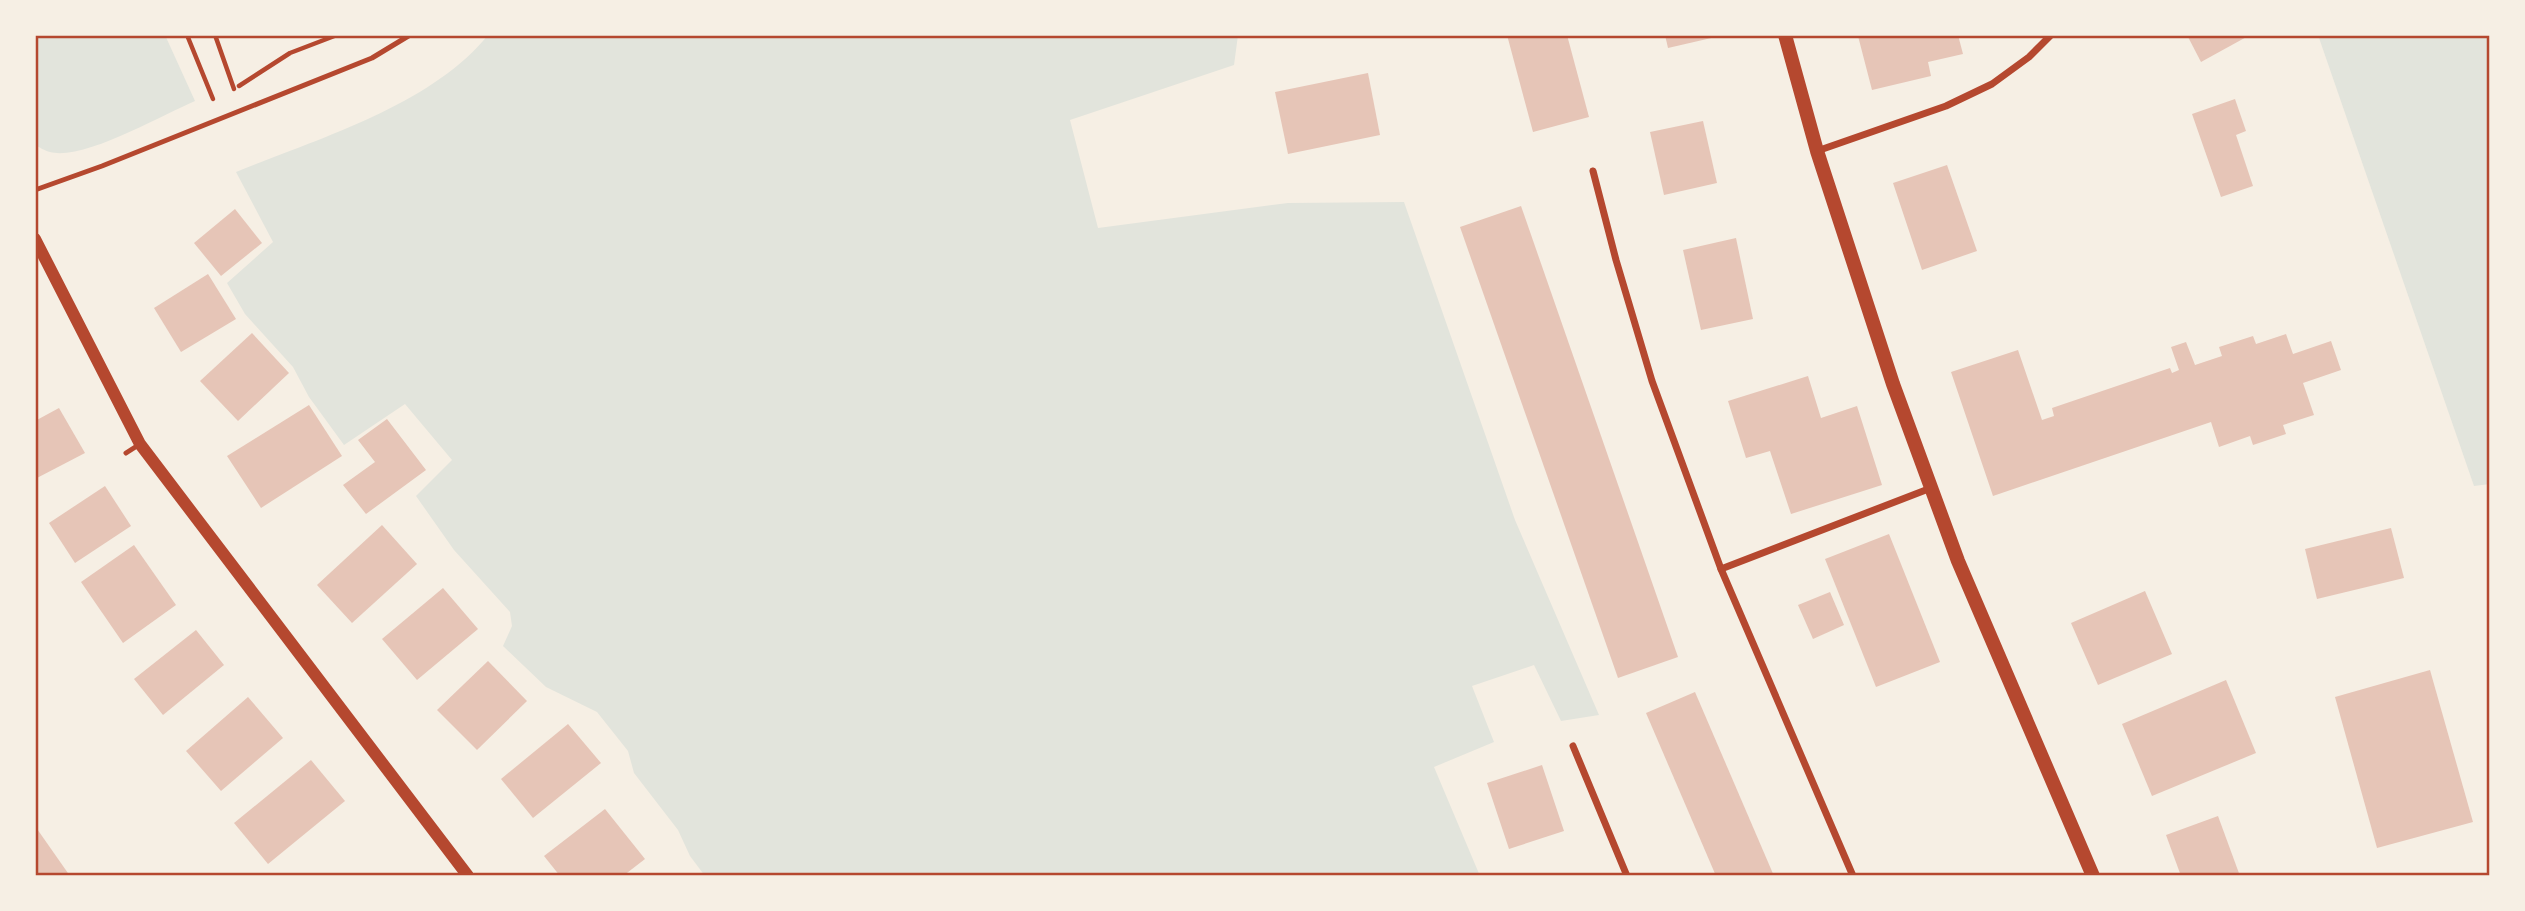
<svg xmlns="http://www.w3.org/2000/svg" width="2525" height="911" font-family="Poppins,sans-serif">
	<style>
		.green { fill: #e2e4dc }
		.building { fill: #e6c5b7 }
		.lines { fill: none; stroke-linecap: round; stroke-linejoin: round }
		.path { stroke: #b5482f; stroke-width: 4.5 }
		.service { stroke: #b5482f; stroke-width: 5 }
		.minor { stroke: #b5482f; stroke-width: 7 }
		.tertiary { stroke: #b5482f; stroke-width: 12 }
		.secondary { stroke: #b5482f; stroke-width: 14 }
		.neatline { fill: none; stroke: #b5482f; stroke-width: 2.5 }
	</style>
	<rect width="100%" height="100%" fill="#f6efe4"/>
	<g class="green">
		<path d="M35,35H165L195,101C162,115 83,161 50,152C45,151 39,147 35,145Z"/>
		<path d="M488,35H1238L1234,65L1070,120L1098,228L1288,203L1404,202L1515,520L1599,715L1561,721L1534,665L1472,686L1494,742L1434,767L1480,876H705L690,856L678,830L634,773L628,751L597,712L546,687L503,646L512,626L510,612L454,550L416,496L452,460L405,404L344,445L309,397L293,367L245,314L227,283L273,242L236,172C317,139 432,105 488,35Z"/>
		<polygon points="2318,35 2490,35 2490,484 2474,486"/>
	</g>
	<g class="building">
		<polygon points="1507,35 1567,35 1589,117 1533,132"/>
		<polygon points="1665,35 1720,35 1720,36 1668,48"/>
		<polygon points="1863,35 1958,35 1963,54 1928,62 1931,76 1872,90 1858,36"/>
		<polygon points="2187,35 2250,35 2201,62"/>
		<polygon points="1368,73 1380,135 1288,154 1275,92"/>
		<polygon points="2235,99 2246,131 2236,135 2253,186 2221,197 2192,114"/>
		<polygon points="1703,121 1717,183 1664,195 1650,132"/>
		<polygon points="1947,165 1977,251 1922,270 1893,183"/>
		<polygon points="1521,206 1678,657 1618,678 1460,227"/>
		<polygon points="235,209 262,243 221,276 194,243"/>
		<polygon points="1736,238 1753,319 1701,330 1683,250"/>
		<polygon points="208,274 236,319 181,352 154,308"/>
		<polygon points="252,333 289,373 238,421 200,381"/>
		<polygon points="2286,334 2293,354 2331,341 2341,370 2303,383 2314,415 2283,425 2286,434 2253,445 2250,436 2219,447 2211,422 1993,496 1951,372 2018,350 2042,420 2054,416 2052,408 2170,368 2172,373 2179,370 2171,347 2186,342 2195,365 2222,356 2219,347 2253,336 2256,344"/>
		<polygon points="1808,376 1821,418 1857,406 1882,485 1791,514 1770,451 1746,458 1728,401"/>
		<polygon points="309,405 342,456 261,508 227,456"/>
		<polygon points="59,408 85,453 35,479 35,421"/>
		<polygon points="387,419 426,470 366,514 343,485 375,462 358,440"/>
		<polygon points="105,486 131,526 75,563 49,523"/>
		<polygon points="382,525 417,564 352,623 317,585"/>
		<polygon points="2391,528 2404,578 2317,599 2305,549"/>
		<polygon points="1889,534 1940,662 1876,687 1825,559"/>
		<polygon points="134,545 176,605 123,643 81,582"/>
		<polygon points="443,588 478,629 417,680 382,639"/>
		<polygon points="2145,591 2172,654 2098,685 2071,623"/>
		<polygon points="1830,592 1844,625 1813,639 1798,605"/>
		<polygon points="196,630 224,665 163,715 134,679"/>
		<polygon points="488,661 527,701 477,750 437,710"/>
		<polygon points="2430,670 2473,822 2377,848 2335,697"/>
		<polygon points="2226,680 2256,753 2152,796 2122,724"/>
		<polygon points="1695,692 1774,876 1716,876 1646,713"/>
		<polygon points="248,697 283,738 221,791 186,751"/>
		<polygon points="568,724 601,763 533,818 501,779"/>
		<polygon points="311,760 345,801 268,864 234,823"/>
		<polygon points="1542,765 1564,831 1509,849 1487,783"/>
		<polygon points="605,809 645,859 623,876 560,876 544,856"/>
		<polygon points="2218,816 2240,876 2181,876 2166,835"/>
		<polygon points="35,826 70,876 35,876"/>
	</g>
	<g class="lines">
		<g class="path">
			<polyline points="187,35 213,99"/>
			<polyline points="215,35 234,89"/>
			<polyline points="239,86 290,53 337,35"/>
		</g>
		<g class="service">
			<polyline points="35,190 102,166 372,58 410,35"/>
			<polyline points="126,453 140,444"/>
		</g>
		<g class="minor">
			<polyline points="1817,151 1946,106 1992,84 2029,57 2051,35"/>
			<polyline points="1593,171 1616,260 1652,381 1721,569"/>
			<polyline points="1573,746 1627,876"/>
			<polyline points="1853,876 1721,569 1931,488"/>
		</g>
		<polyline class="tertiary" points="35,239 140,444 468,876"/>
		<polyline class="secondary" points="1785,35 1817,151 1893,384 1958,561 2093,876"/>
	</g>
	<rect width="2525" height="911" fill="none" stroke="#f6efe4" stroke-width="74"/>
	<rect x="37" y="37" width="2451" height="837" class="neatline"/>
</svg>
